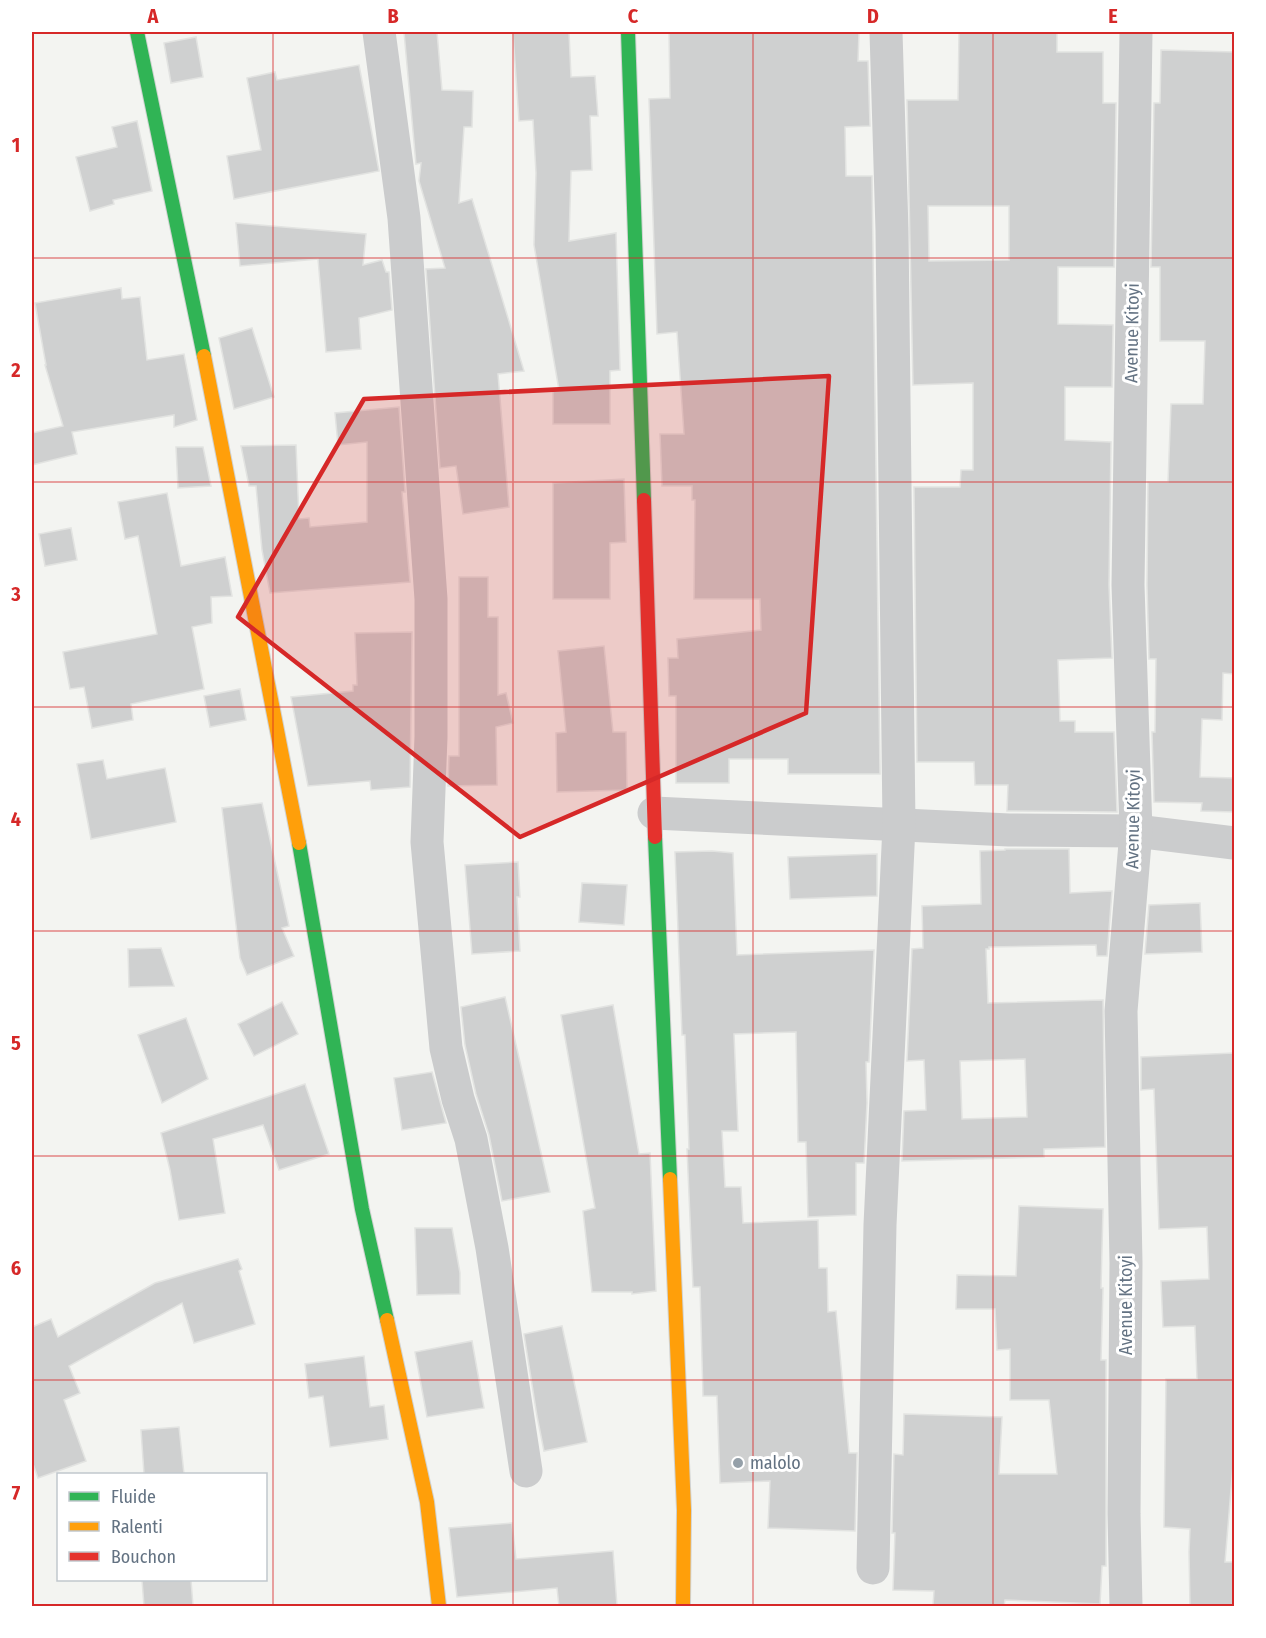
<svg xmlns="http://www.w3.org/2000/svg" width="1266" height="1638" font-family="'Fira Sans Condensed',sans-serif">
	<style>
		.building { fill: #cfd0d0; stroke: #e2e3e1; stroke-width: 1.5; fill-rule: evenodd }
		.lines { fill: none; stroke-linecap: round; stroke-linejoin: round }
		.fast-casing { stroke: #d0d2d1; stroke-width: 16 }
		.slow-casing { stroke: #d0d2d1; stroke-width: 16 }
		.jam-casing { stroke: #d0d2d1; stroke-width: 16 }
		.street { stroke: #cbcccd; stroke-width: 33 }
		.fast { stroke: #30b455; stroke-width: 14 }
		.slow { stroke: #ff9f0a; stroke-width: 14 }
		.jam { stroke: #e5322d; stroke-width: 14 }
		.marked { fill: #d62828; fill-opacity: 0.2; stroke: #d62828; stroke-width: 4.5; stroke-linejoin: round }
		.grid { fill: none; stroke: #d62828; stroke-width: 1.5; stroke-opacity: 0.55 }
		.poi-dot { fill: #95a0a9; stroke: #fff; stroke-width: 2 }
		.labels { text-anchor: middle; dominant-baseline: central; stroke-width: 6; stroke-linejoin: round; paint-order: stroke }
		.street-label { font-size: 18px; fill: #637282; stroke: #fff }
		.poi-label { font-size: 18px; fill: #637282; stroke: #fff; text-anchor: start }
		.neatline { fill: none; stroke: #d62828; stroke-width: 2 }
		.grid-label { font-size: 20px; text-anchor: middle; font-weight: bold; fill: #d62828 }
	</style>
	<rect width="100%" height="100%" fill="#f3f4f1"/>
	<g class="building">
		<polygon points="404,32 437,32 442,90 473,91 472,127 464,127 459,203 472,199 524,371 498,374 509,507 463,514 456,466 440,468 426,269 445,268 419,181 421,163 416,164"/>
		<polygon points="569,32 571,77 595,76 598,116 590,116 592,170 571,171 569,241 616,233 620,370 610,371 610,424 553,424 553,391 559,390 534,245 536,173 533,120 519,121 513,33"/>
		<polygon points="669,32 859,32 858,61 868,61 870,126 845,127 846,176 872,176 880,774 788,774 788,759 729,759 729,783 676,783 676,696 669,696 668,658 678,658 677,639 761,630 760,599 694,599 695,500 692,500 692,486 662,486 660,434 684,434 677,332 657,334 649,99 670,98"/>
		<path d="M959,32H1057V52H1103V103H1116L1114,267H1058V324L1113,325L1112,387H1065V440L1111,442L1109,585L1112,658L1058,660L1060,721H1075V732H1114L1117,812L1007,811L1008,785H975L974,762H917L914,487H960L961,470H973V383L913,385L907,100H958ZM928,206H1009V260L929,261Z"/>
		<polygon points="196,37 203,77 171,83 164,43"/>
		<polygon points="1161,50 1234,52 1234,674 1223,673 1222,720 1202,719 1200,777 1234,778 1234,812 1201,811 1202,803 1154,802 1152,732 1155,732 1156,659 1149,659 1147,585 1148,482 1168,482 1171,404 1203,404 1205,341 1160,341 1160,267 1151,267 1154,103 1160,103"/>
		<polygon points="359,65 379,171 234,199 227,156 261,150 247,78 275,72 277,80"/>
		<polygon points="137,121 152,191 113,200 114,204 90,211 76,157 117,147 112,127"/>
		<polygon points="236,223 366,234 363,265 382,260 386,272 389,272 392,310 359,318 361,349 326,352 318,259 240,266"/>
		<polygon points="121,288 122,299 140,297 147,360 184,354 197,420 174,427 174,415 72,432 77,454 32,465 32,433 63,426 45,365 46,365 35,303"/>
		<polygon points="252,328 274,397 234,409 219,338"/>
		<polygon points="399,407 405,492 402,492 410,582 270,593 262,550 256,486 249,486 241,446 296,445 299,519 309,518 310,527 367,522 367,442 338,445 335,413"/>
		<polygon points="176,447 203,447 211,486 178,488"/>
		<polygon points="624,479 626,542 610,543 610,599 553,599 553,483"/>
		<polygon points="167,493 181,566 225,557 232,596 211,597 212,623 192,627 204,689 131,704 133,720 92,728 84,687 70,689 63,652 157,634 138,536 125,539 118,502"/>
		<polygon points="71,528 77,560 45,566 39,534"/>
		<polygon points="459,577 488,577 488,617 498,617 498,695 506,693 513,723 496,727 497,785 448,786 449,756 459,756"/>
		<polygon points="412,632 410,787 371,790 370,781 308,786 291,697 353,691 353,685 357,685 355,633"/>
		<polygon points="604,646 613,732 626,732 627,790 557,792 556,733 566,732 558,651"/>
		<polygon points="240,689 246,720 210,727 204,696"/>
		<polygon points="103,760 107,779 165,768 176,822 91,839 77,764"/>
		<polygon points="262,803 289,926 282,928 294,956 247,975 240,958 222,808"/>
		<path d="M1005,849H1069L1070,893L1112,891L1107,956H1097L1096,945L989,947V949H986L988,1003L1103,1000L1105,1147L1044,1149V1157L902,1161L904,1111L926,1110L924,1060L907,1061L912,949L923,948L922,906L981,904L980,851L1005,850ZM1025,1059L1027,1117L962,1119L960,1061Z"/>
		<polygon points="712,851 733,853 737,955 874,950 869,1062 866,1062 867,1103 864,1163 856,1163 856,1215 808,1217 806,1142 798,1142 796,1032 734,1034 738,1131 722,1131 725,1187 741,1187 743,1223 818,1220 819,1268 827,1268 828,1312 836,1311 849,1453 857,1453 855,1531 768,1528 770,1481 720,1483 717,1396 703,1396 700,1287 693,1287 687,1149 689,1149 685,1035 682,1035 675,852"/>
		<polygon points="877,854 877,896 790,899 788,857"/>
		<polygon points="518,862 520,897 517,897 520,951 472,954 465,865"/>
		<polygon points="582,883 627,885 624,925 579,922"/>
		<polygon points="1200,903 1202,952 1145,954 1149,905"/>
		<polygon points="161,948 174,986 129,987 128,949"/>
		<polygon points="505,997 550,1192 502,1201 489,1135 476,1094 465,1045 461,1007"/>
		<polygon points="282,1002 298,1034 254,1056 238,1024"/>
		<polygon points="613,1005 639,1154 650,1153 656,1291 632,1294 632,1292 592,1292 583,1211 595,1208 561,1015"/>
		<polygon points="186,1018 208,1079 162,1103 138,1035"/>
		<polygon points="1234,1053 1234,1453 1225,1562 1234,1562 1234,1606 1190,1606 1189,1552 1190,1529 1164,1527 1166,1379 1197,1379 1195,1326 1163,1327 1161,1281 1209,1279 1207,1227 1159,1229 1154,1089 1141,1090 1141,1057"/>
		<polygon points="432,1072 446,1123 402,1130 394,1078"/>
		<polygon points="305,1084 329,1154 279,1170 263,1125 213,1139 225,1213 179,1220 170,1170 161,1133"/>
		<polygon points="1019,1206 1103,1209 1101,1288 1103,1288 1101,1360 1106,1360 1106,1566 1102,1566 1100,1604 1005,1600 1004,1606 933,1606 934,1591 893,1590 895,1533 892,1533 894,1454 903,1455 904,1414 1002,1417 999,1474 1057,1474 1049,1400 1010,1400 1010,1349 997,1350 995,1309 956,1309 957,1275 1016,1276"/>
		<polygon points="415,1228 452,1228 460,1273 460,1294 417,1295"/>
		<polygon points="238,1259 242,1269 239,1271 255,1324 194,1343 182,1303 69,1366 80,1393 64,1400 86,1461 38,1478 32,1461 32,1327 51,1319 58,1337 155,1283"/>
		<polygon points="562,1326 587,1442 544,1451 537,1416 524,1334"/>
		<polygon points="472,1341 484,1408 427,1417 415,1352"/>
		<polygon points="364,1356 370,1407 384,1405 388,1439 330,1447 323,1396 309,1398 305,1364"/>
		<polygon points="179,1427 184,1474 144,1474 141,1430"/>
		<polygon points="512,1523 516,1559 613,1551 617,1606 559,1606 557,1588 457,1597 449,1528"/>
		<polygon points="142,1580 191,1580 193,1606 144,1606"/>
	</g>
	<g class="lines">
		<g class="fast-casing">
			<g id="fast">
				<polyline points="137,32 204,356"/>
				<polyline points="628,32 644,500"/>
				<polyline points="655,837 670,1179"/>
				<polyline points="299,843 362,1209 387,1320"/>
			</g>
		</g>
		<g class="slow-casing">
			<g id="slow">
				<polyline points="204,356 299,843"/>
				<polyline points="670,1179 684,1510 683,1606"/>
				<polyline points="387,1320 427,1502 439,1606"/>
			</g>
		</g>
		<g class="jam-casing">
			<polyline id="jam" points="644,500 655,837"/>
		</g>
		<g class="street">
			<polyline points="379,32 404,218 431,599 431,737 427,842 446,1048 458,1099 471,1139 492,1248 526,1471"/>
			<polyline points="654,813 1009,830 1136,831 1234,843"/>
			<polyline points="873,1568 880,1225 899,826 892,230 886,32"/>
			<polyline points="1126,1606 1124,1514 1126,1263 1121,1011 1136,831 1128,585 1136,32"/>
		</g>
		<use href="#fast" class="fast"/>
		<use href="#slow" class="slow"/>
		<use href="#jam" class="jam"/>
	</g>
	<path class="marked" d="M829,376L806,713L520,837L238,617L364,399Z"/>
	<path class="grid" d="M273,32V1606M513,32V1606M753,32V1606M993,32V1606M32,258H1234M32,482H1234M32,707H1234M32,931H1234M32,1156H1234M32,1380H1234"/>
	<circle class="poi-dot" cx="738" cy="1463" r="6"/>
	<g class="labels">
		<g class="street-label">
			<text transform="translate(1132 333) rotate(-89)">Avenue Kitoyi</text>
			<text transform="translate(1133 819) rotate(-89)">Avenue Kitoyi</text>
			<text transform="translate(1126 1305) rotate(-90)">Avenue Kitoyi</text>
		</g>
		<g class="poi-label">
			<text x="750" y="1463">malolo</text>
		</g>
	</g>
	<rect width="1266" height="1638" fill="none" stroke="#ffffff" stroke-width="66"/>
	<rect x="57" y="1473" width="210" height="108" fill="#ffffff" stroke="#c1c7cd" stroke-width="1.5"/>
	<rect x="69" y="1492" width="30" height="9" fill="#30b455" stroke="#c1c7cd" stroke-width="1.5"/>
	<text x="111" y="1503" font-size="18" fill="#637282">Fluide</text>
	<rect x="69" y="1522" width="30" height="9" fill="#ff9f0a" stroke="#c1c7cd" stroke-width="1.5"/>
	<text x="111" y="1533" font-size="18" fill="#637282">Ralenti</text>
	<rect x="69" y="1552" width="30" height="9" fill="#e5322d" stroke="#c1c7cd" stroke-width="1.5"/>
	<text x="111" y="1563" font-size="18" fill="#637282">Bouchon</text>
	<rect x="33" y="33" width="1200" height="1572" class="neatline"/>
	<g class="grid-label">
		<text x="153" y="23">A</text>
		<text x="393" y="23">B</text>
		<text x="633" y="23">C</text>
		<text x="873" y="23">D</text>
		<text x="1113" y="23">E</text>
		<text x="16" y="152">1</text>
		<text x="16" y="377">2</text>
		<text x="16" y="601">3</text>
		<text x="16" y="826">4</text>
		<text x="16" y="1050">5</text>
		<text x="16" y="1275">6</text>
		<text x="16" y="1500">7</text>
	</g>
</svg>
